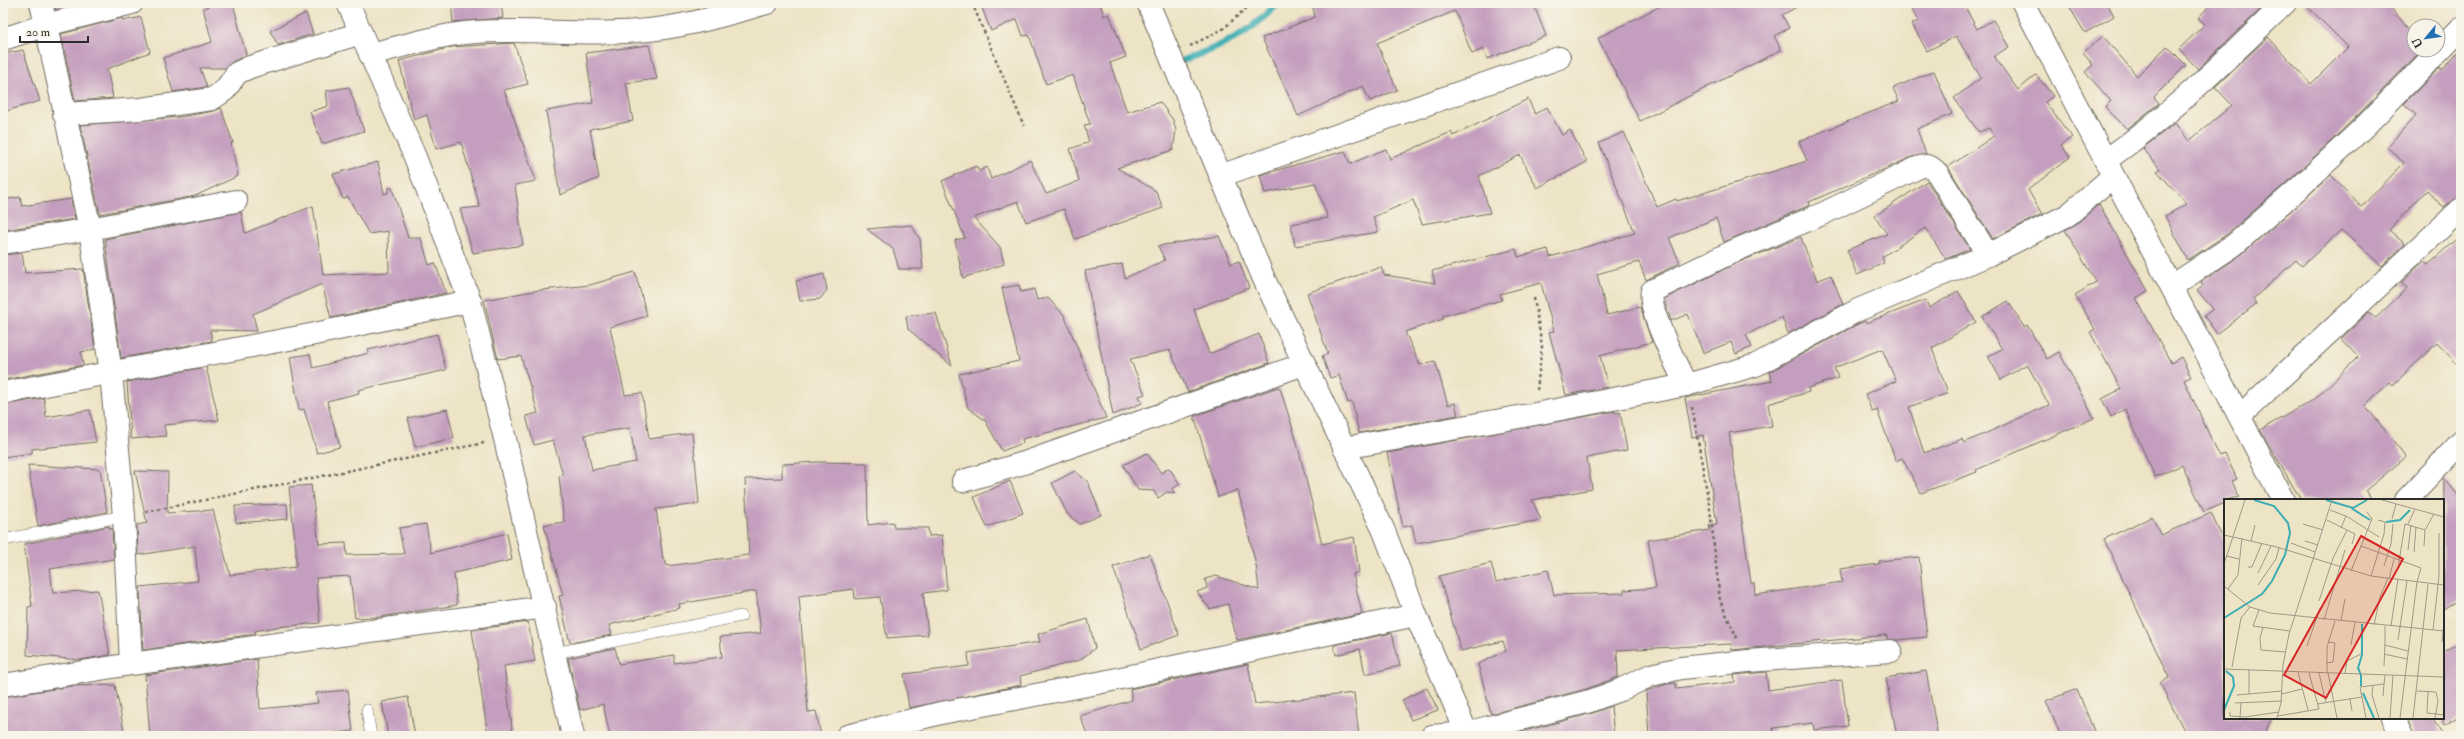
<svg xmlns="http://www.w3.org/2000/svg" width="2464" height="739" font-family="'IM FELL Double Pica',serif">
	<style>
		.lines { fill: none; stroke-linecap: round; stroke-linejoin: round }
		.stream { stroke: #3badb4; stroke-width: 7 }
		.building { fill: #c49ebe; fill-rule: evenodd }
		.service-casing { stroke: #6f6b61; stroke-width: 12 }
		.minor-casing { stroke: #6f6b61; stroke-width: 24 }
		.path { stroke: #6f6b61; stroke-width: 2.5; stroke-dasharray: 3 3; stroke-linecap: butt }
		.service { stroke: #fff; stroke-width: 11 }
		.minor { stroke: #fff; stroke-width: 22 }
		.inset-river { fill: none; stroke: #3badb4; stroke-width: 2 }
		.inset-road { fill: none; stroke: #9f9987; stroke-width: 1 }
		.view { fill: #d62828; fill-opacity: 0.15; stroke: #d62828; stroke-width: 2 }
		.inset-edge { fill: none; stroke: #2b2b2b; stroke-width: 2 }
	</style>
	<rect width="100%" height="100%" fill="#f7f3e8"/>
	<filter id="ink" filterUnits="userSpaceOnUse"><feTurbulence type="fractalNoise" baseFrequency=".025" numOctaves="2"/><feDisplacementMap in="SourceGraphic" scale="8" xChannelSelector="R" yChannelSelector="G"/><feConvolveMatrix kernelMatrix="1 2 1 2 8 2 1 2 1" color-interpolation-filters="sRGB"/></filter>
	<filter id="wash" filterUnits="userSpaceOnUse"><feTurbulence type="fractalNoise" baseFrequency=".012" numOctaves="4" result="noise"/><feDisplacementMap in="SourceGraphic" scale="16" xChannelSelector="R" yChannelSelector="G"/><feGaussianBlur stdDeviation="0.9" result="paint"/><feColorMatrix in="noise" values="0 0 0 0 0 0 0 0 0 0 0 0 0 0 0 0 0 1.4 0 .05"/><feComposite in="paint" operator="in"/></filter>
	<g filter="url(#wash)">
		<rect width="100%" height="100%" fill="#ede3c5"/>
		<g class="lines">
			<path class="stream" d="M1184,60C1224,46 1249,34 1278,3"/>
		</g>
		<g id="blocks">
			<g class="building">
				<polygon points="54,3 82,3 56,10"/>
				<polygon points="218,3 233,3 246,55 232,62 226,68 200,68 207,87 173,92 163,58 212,42 203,8"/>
				<polygon points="451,3 501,3 503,18 453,22"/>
				<polygon points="980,3 1100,3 1104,16 1109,14 1126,57 1110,63 1127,112 1160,102 1173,120 1176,130 1173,150 1117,168 1156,191 1163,208 1075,239 1064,209 1026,222 1018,201 974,218 1000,247 1004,264 963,278 955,240 965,238 942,181 976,166 979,171 987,167 991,179 1030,160 1046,194 1079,181 1070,149 1089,142 1084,125 1090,124 1073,75 1046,84 1029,35 1023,36 1017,19 991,31"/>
				<polygon points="1312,3 1533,3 1546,36 1487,59 1483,49 1472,54 1455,11 1377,43 1397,90 1370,101 1363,86 1298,116 1262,38 1315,17"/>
				<polygon points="1666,3 1804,3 1782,15 1789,28 1774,36 1781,50 1640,121 1598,38"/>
				<polygon points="1908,3 1963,3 1977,29 1993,20 2009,47 1994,56 2018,90 2036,75 2053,96 2045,102 2072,137 2061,145 2070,157 2028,190 2042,214 1993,239 1948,167 1994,136 1989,128 1979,132 1954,98 1981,78 1956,36 1927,51 1912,24 1918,21"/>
				<polygon points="2067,3 2107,3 2114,16 2085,33"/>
				<polygon points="2212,3 2267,3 2198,69 2179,49 2205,24 2198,18"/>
				<polygon points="2304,3 2387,3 2414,36 2414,50 2422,50 2356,117 2292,178 2226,235 2188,260 2165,216 2187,204 2157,171 2160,169 2143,148 2175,123 2189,141 2232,105 2215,87 2268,37 2311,84 2348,47"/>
				<polygon points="306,13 313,34 278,45 270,31"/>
				<polygon points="141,17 150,52 107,69 113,98 75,101 61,34 122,18 123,21"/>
				<polygon points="2103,36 2137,76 2167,46 2186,65 2154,97 2159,103 2127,129 2105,107 2111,101 2085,72 2093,65 2083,53"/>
				<polygon points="514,43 528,84 504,90 536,181 515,185 523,245 473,253 460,209 480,207 461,142 436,149 427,115 414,120 399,61 452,47"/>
				<polygon points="649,45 657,79 626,83 633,121 590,129 599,178 560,195 546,111 593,103 586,53"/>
				<polygon points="2461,48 2461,197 2453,200 2444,208 2427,190 2389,230 2405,244 2382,266 2341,230 2302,266 2296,260 2253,299 2256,304 2217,334 2204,316 2213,309 2197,290 2203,285 2201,282 2242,254 2331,175 2361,207 2404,163 2387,147 2416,115 2404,104 2440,67 2442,70"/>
				<polygon points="23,50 40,101 3,112 3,54"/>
				<polygon points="1934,71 1952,114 1917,129 1926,154 1912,157 1809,202 1810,205 1724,242 1716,218 1669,238 1680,263 1646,280 1639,262 1597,274 1607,315 1640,307 1652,342 1600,356 1608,387 1566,395 1549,332 1554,331 1541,283 1500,294 1502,300 1442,316 1443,319 1405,332 1420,365 1435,361 1448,405 1455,403 1458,415 1359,433 1352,402 1348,403 1339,375 1330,378 1322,356 1328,354 1307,293 1381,267 1384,275 1435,283 1432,271 1516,249 1518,257 1548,249 1550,257 1635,233 1599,143 1624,132 1657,207 1676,199 1677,201 1807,161 1799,141 1899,101 1893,88"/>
				<polygon points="349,87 364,131 322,144 310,112 328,106 326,91"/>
				<polygon points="1528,99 1535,114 1547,107 1562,135 1570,130 1587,162 1537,188 1520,155 1479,176 1490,213 1422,224 1413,200 1373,217 1378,232 1295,246 1291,224 1328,218 1315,183 1265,193 1260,175 1345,151 1350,164 1386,149 1390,159 1451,132 1453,136"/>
				<polygon points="221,108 233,143 231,143 238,176 195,196 100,214 80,125 180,117 214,111"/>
				<polygon points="378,162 384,194 388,193 388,188 392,188 408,238 421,238 429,265 435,263 446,293 331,318 322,284 253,314 257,331 210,330 212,341 121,358 105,239 241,212 245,233 313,206 323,275 389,272 388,231 369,234 348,197 343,199 333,174"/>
				<polygon points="1927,181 1970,249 1946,259 1925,228 1882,257 1884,263 1857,275 1847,250 1887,234 1875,216"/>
				<polygon points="20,197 22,206 71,199 75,219 3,230 3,200"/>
				<polygon points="2099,204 2148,291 2136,298 2171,363 2181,357 2191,377 2184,380 2219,456 2225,454 2237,479 2232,481 2239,497 2225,500 2225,503 2204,512 2182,465 2155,477 2125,409 2111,417 2102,399 2121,389 2090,332 2095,329 2075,295 2096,282 2065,230 2076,224"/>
				<polygon points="911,225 920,239 923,269 899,269 893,249 867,229"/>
				<polygon points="2461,235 2461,368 2437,343 2393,385 2390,382 2365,405 2406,457 2366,490 2372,500 2301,500 2260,430 2315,399 2358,357 2341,339 2369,312 2376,318 2407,288 2401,283 2424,261 2428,264"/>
				<polygon points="1219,236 1231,264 1239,261 1249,288 1194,309 1209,354 1259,334 1269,363 1188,392 1170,350 1130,359 1145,394 1139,396 1142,403 1113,415 1085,271 1122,264 1125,278 1165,260 1158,246"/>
				<polygon points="1801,237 1817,281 1831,275 1843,304 1788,334 1782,317 1746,335 1752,347 1736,354 1731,342 1703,353 1688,314 1671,321 1664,299 1739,262"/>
				<polygon points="22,253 25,273 83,269 95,349 81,352 83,365 3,380 3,255"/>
				<path d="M635,272L647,316L610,327L625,395L642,393L649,439L692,433L695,457L699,504L656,509L663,560L665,559L667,566L749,555L745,479L782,478V464L818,462L867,463L868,525L893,522L894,528H928L929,536L942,535L947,590L923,593L928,635L887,638L880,597L855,599L854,589L799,596L808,712L816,711L821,736H610L603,704L580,710L568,658L615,648L619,664L674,655V663L722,657L720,637L761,633L756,591L679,604L680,608L609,625L612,635L570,643L559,596L563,595L544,525L564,522L559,476L563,475L553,440L534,445L526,416L538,413L521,356L498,359L484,300L533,291L590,285ZM630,428L636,462L592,470L585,435Z"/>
				<polygon points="824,274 827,290 820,299 800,301 796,281"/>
				<polygon points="1019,285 1021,292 1034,289 1037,300 1048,298 1064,315 1106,418 1022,439 1023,443 1002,451 985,420 968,408 959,374 1019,361 1002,288"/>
				<polygon points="1958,291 1976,322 1932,348 1948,393 1909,407 1924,453 1962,439 1964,443 2049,405 2027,364 2001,380 1988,356 2002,349 1982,317 2008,301 2024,327 2027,325 2047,359 2059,352 2094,418 1976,470 1977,472 1921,493 1902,458 1896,461 1877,410 1872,412 1865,394 1896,381 1882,349 1834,368 1838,378 1808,388 1809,392 1768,404 1772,426 1729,433 1751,583 1754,583 1755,595 1842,582 1840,569 1879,564 1879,561 1919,557 1927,637 1897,640 1887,639 1887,635 1732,650 1731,644 1617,650 1618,677 1586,689 1491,714 1478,664 1506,651 1503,641 1461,651 1439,576 1491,563 1496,582 1548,570 1554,595 1624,593 1624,590 1656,588 1648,540 1710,530 1709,525 1717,524 1703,435 1692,437 1685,398 1772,381 1769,372 1858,324 1865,321 1866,323 1926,300 1929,308"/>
				<polygon points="936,313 952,366 908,329 906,316"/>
				<polygon points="437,334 446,370 358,390 359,393 327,401 340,447 317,453 304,409 299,410 290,357 310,354 313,368 369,353 368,350"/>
				<polygon points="206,367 219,420 164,425 166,436 131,439 127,382"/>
				<polygon points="1278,387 1280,388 1296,439 1322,544 1354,537 1359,572 1353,574 1362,614 1237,640 1228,604 1210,609 1197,592 1207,588 1205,579 1216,576 1259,590 1256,565 1238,490 1218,497 1194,416"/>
				<polygon points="44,398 46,417 90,410 96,442 32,449 32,453 3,457 3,405"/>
				<polygon points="447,409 454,438 415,447 408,418"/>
				<polygon points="1615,411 1615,413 1620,412 1627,450 1587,458 1592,489 1532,500 1541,520 1416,543 1412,525 1403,527 1387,453"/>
				<polygon points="1147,453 1161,473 1169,468 1180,484 1172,489 1175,493 1167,492 1158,498 1154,491 1138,490 1123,465"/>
				<polygon points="28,465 100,469 107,512 38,526"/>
				<polygon points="135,471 168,472 167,513 213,510 230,575 296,567 296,549 289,487 311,485 319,544 346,543 347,555 404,554 399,528 426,524 431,553 507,533 512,560 454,573 457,605 380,617 355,618 350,576 316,578 320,623 276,627 255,631 255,634 143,650 140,587 198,581 195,546 138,555 137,525 147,523"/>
				<polygon points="1075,471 1088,482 1101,515 1080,524 1068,515 1052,483"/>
				<polygon points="2444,478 2461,499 2461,598 2443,609"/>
				<polygon points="1010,481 1023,513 987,527 974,497"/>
				<polygon points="287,504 288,519 236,523 235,506"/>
				<polygon points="2211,513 2225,544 2225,718 2272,718 2263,736 2187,736 2160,683 2169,678 2104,539 2152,517 2161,535"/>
				<polygon points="109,526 110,529 112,528 114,559 50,569 53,593 98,590 110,655 80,660 27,655 28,607 32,606 24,544"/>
				<polygon points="1150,554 1179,635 1141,649 1113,567"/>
				<polygon points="1088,619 1095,648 1080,660 1020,676 1021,685 909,708 904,674 969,666 968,653 1040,642 1038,634"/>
				<polygon points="528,622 535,661 504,666 513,736 488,736 472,630"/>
				<polygon points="1392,633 1400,666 1365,674 1360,649 1336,655 1334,645"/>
				<polygon points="2461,641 2461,716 2443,726 2443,652"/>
				<polygon points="257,659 260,709 318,703 316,693 348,690 353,731 308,736 150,736 145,675"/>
				<polygon points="1248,664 1255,704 1354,693 1359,736 1088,736 1080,716 1132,700 1130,689"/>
				<polygon points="1926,671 1937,732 1916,736 1897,736 1886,678"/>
				<polygon points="1766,672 1768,690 1842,680 1848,726 1814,730 1813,723 1773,728 1774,736 1649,736 1646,691 1667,684 1676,683 1676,689 1735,682 1734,675"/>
				<polygon points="115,685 125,736 3,736 3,697 72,686"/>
				<polygon points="1427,688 1438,710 1411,720 1402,700"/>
				<polygon points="2077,689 2096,736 2061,736 2046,701"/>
				<polygon points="408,697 415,736 388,736 382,702"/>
				<polygon points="1611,706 1614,736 1506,736 1593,713"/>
				<polygon points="2413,718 2432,718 2443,736 2414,736 2408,721"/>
			</g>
		</g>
	</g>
	<g filter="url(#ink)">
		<use href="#blocks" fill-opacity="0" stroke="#6f6b61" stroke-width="1"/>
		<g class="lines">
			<g class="service-casing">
				<g id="service">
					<polyline points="3,540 124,516"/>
					<polyline points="555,653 741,616"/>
					<polyline points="367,710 371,736"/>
				</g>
			</g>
			<g class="minor-casing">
				<g id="minor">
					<polyline points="41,3 90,229 111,373 124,516 131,664"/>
					<polyline points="348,3 415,157 470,301 505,439 573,736"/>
					<polyline points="1148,3 1264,279 1384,531 1416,615 1468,736"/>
					<polyline points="2023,3 2283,500"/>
					<polyline points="3,39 46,25 132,3"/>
					<path d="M370,54C404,46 441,34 476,32C530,28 584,36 637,31C682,28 724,15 767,3"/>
					<polyline points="64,114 141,109 212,99 225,90 237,73 250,67 361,33"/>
					<path d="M2106,160C2171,115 2229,57 2285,3"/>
					<polyline points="1220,176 1559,58"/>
					<polyline points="3,243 90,229 236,201"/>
					<polyline points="2172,286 2234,245 2300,187 2365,126 2461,28"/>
					<path d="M1686,385C1677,365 1647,310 1652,291L1734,251L1822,214L1917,168C1927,164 1931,166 1938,174L1988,255"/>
					<polyline points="3,393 310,335 470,301"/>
					<polyline points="2241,415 2461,209"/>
					<polyline points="1344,448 1535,414 1686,385 1756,365 1858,310 1988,255 2068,215 2113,176"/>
					<polyline points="963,481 1024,463 1304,364"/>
					<polyline points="2406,500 2461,442"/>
					<polyline points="3,685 131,664 545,607"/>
					<polyline points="2393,718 2402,736"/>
					<polyline points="847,736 941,713 1098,683 1416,615"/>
					<polyline points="1432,736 1466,733 1590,701 1620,690 1651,675 1681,668 1748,661 1891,651"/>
				</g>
			</g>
			<g class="path">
				<polyline points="972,3 1024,126"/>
				<polyline points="1190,46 1223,29 1252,3"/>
				<polyline points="1534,298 1542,346 1537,390"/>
				<polyline points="1692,407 1710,509 1720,601 1738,640"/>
				<polyline points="146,512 484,443"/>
			</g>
			<use href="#service" class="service"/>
			<use href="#minor" class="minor"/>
		</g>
	</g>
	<g transform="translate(2224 499)">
		<rect width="220" height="220" fill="#ede3c5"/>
		<path class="inset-river" d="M102,1L129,9L143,1M127,9L146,21M162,23L176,21L186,11M0,119L38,95L48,82L61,56L66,34L64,24L50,7L30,1M137,187V176L134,169L138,156V125M139,194L150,219M0,211L10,187L9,178L2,172"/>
		<path class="inset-road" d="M158,1L220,18M106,11L124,18L155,38M168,20L172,5M103,21L131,35L128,45M79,25L99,31M184,25L191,10M117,29L122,17M0,36L53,48L147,77L220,86M27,42L31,26M81,42L94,46M67,44L91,53M137,47L197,69L193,83L176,219M200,47L201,31L210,15M184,51L187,26M190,53L192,28M2,57L15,60M0,65L21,1M160,67L167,45L169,25M24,68H28L38,44M174,69L181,25L201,31M127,72L148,20L143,13M34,74L47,47M147,77L160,35L161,23L154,21M165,80L170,60M34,86L52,60L55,49M0,87L26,108L46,114L220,132M4,90L14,76L18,39M95,102L109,59L123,31M35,111L29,127L66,132M100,121L121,51M117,122L121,100M150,126L156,98L164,79M161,127V146L184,152M167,127L174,80M39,128L36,139L37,151L62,153M209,131L215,77V34M174,141L183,82M218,143L220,123M127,146L131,123M83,147L96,109M160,155L183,160M102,164L109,163L111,144L104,143M160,167L161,146M8,168L17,119L26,108M0,170L220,178M74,173L84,211M95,174L102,204M103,174V148L111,122M104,174L113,219M121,174L123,162L137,155M149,186L148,196L155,219M193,192L212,193L214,202L211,219M204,192L203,214L220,216M25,195V170M58,195L78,190M13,196L58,192M159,197L160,185M126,200L128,212M11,204L58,202M93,205L138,198M6,213V217L21,218L55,213M54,217L95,210L85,174M16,219L17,204M53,219L57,204L59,166L65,135L108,1M142,219L136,188L160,185L161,176M166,219L169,176M189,219L204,85"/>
		<path class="view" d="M137,37L179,60L102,199L60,176Z"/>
		<rect width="220" height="220" class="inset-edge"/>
	</g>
	<rect width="2464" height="739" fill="none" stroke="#f7f3e8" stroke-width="16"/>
	<g transform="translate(2426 38) rotate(241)"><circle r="19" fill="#f7f3e8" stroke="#a5a39c"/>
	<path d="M0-3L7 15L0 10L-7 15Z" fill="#1f6fb2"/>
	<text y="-6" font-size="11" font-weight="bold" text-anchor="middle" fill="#2b2b2b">U</text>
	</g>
	<path d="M20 36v6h68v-6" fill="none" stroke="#2b2b2b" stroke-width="2"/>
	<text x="26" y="36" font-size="12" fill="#2b2b2b" stroke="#f7f3e8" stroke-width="3" paint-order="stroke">20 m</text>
</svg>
